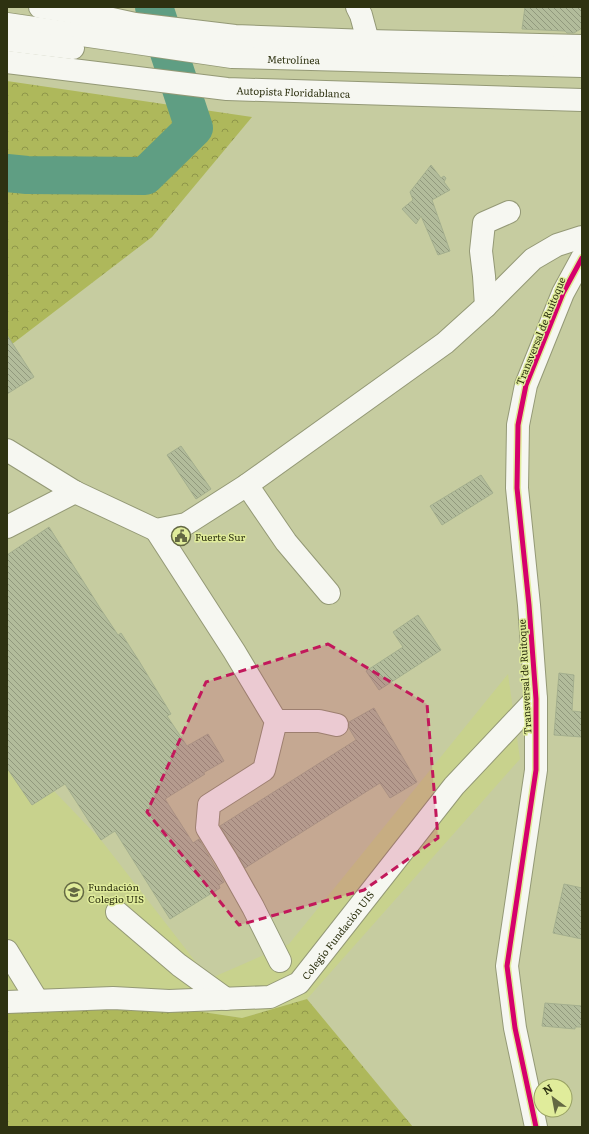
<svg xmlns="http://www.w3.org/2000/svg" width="589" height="1134" font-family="Literata,serif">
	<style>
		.built { fill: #c8d28d }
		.forest { fill: url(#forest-crowns) }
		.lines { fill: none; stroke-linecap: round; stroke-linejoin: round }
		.river { stroke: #5f9e83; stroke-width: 38 }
		.building { fill: url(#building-back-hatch); stroke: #a4af8e }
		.minor-casing { stroke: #949976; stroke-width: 24 }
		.highway-casing { stroke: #949976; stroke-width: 24 }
		.minor { stroke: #f6f7f1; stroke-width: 22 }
		.highway { stroke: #f6f7f1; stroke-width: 22 }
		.cycleway-casing { stroke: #e0ec9b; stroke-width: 8 }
		.cycleway { stroke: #d6006c; stroke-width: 5 }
		.marked { fill: #c2185b; fill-opacity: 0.2; stroke: #c2185b; stroke-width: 3; stroke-dasharray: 8 5; stroke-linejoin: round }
		.labels { text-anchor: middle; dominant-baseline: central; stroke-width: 3; stroke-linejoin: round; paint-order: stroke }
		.street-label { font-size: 10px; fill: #2e3211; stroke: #e0ec9b }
		.poi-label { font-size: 10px; fill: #2e3211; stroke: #e0ec9b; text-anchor: start }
	</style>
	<defs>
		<pattern id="forest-crowns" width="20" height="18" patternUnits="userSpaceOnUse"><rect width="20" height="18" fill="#aeb85b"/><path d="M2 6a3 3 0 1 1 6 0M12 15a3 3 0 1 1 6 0" fill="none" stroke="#8e964a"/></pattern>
		<pattern id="building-back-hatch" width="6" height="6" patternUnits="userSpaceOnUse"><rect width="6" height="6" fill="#b2bc9b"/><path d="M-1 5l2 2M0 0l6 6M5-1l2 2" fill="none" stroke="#91997d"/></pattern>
	</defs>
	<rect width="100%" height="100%" fill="#c6cca0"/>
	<polygon class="built" points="508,674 520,759 307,999 242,1018 170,1007 7,1008 7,720 54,791 101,840 209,979 289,944"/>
	<g class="forest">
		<polygon points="7,81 252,117 152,237 7,348"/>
		<polygon points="307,999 413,1127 7,1127 7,1008 170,1007 242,1018"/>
	</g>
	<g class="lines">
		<polyline class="river" points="7,173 27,175 145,176 194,128 154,7"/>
	</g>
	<g class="building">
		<polygon points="525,7 582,7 582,28 574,33 567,33 565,31 522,29"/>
		<polygon points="431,165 441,178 444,176 446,178 444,182 450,190 432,200 450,251 438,255 421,216 416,224 402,209 413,200 410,192"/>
		<polygon points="7,335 34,377 7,394"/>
		<polygon points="181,446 211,489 196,499 167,455"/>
		<polygon points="481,475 493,493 442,525 430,506"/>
		<polygon points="49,527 100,608 118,635 121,633 139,661 171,714 167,716 187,746 208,734 224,761 203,773 205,774 165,799 193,843 199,839 224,882 219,885 220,888 170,919 115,831 101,840 65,784 32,805 7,768 7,555"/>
		<polygon points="418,615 441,650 379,690 366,671 403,647 393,632"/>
		<polygon points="559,673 574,675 572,711 582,712 582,737 554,735"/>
		<polygon points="374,708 417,782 390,798 380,783 245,868 220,826 356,740 349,728 349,722"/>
		<polygon points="564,884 582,888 582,939 553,933"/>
		<polygon points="545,1003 582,1006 582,1027 575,1027 575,1029 542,1026"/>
	</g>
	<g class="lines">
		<g class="minor-casing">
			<g id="minor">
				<polyline points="357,7 361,15 368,41"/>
				<path id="s1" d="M7,24L232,57L582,66"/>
				<polyline points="7,40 73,48"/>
				<polyline points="486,306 484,276 481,251 484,223 509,212"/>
				<polyline points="7,450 75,492 156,530 186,524 247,485 445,343 486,306 533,259 557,245 582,237"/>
				<polyline points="247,485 286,542 329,593"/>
				<polyline points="7,527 75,492"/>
				<polyline points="156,530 234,651 276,721 264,770 209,805 207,828 226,859 253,907 280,961"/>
				<polyline points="276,721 319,721 337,725"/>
				<polyline points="117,912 179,965 226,999"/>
				<polyline points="7,951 37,1000"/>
				<path id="s2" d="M7,1002L113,998L169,1001L270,997L299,983L454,786L536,699"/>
				<polyline points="536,1127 515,1028 507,966 536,770 536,699 529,605 517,488 518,425 526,385 563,293 582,258"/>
			</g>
		</g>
		<g class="highway-casing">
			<g id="highway">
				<polyline points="40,7 103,17 135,24 235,36 368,41 582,46"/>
				<path id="s3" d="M7,62L227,89L582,100"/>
			</g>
		</g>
		<use href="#minor" class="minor"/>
		<use href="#highway" class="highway"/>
		<g class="cycleway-casing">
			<polyline id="cycleway" points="536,1127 515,1028 507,966 536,770 536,699 529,605 517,488 518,425 526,385 563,293 582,258"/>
		</g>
		<use href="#cycleway" class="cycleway"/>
	</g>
	<path class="marked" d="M328,644L427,704L438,838L364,890L239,925L147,812L206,682Z"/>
	<defs>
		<g id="civic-ring" transform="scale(1)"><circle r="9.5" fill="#e0ec9b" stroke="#636843" stroke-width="1.5"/><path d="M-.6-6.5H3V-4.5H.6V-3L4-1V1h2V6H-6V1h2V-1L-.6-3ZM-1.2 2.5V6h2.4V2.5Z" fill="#636843"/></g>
		<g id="school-ring" transform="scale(1)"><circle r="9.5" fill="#e0ec9b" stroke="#636843" stroke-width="1.5"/><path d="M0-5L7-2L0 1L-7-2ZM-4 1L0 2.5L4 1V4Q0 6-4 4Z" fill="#636843"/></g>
	</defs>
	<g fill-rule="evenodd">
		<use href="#civic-ring" x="181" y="536"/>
		<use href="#school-ring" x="74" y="892"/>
	</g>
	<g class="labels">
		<g class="street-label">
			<text stroke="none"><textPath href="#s1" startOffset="289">Metrolínea</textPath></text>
			<text stroke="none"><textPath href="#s3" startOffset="288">Autopista Floridablanca</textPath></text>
			<text transform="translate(540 331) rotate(-68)">Transversal de Ruitoque</text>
			<text transform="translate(524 677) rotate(-93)">Transversal de Ruitoque</text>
			<text stroke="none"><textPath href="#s2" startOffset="357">Colegio Fundación UIS</textPath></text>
		</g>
		<g class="poi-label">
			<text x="195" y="536">Fuerte Sur</text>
			<text x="88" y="886">Fundación<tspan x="88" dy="12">Colegio UIS</tspan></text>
		</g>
	</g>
	<rect width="589" height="1134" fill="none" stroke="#2e3211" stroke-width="16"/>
	<g transform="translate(553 1098) rotate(328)"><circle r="19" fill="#e0ec9b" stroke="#99a264"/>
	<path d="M0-3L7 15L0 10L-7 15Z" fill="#636843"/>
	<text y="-6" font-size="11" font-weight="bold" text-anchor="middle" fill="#2e3211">N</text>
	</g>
</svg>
